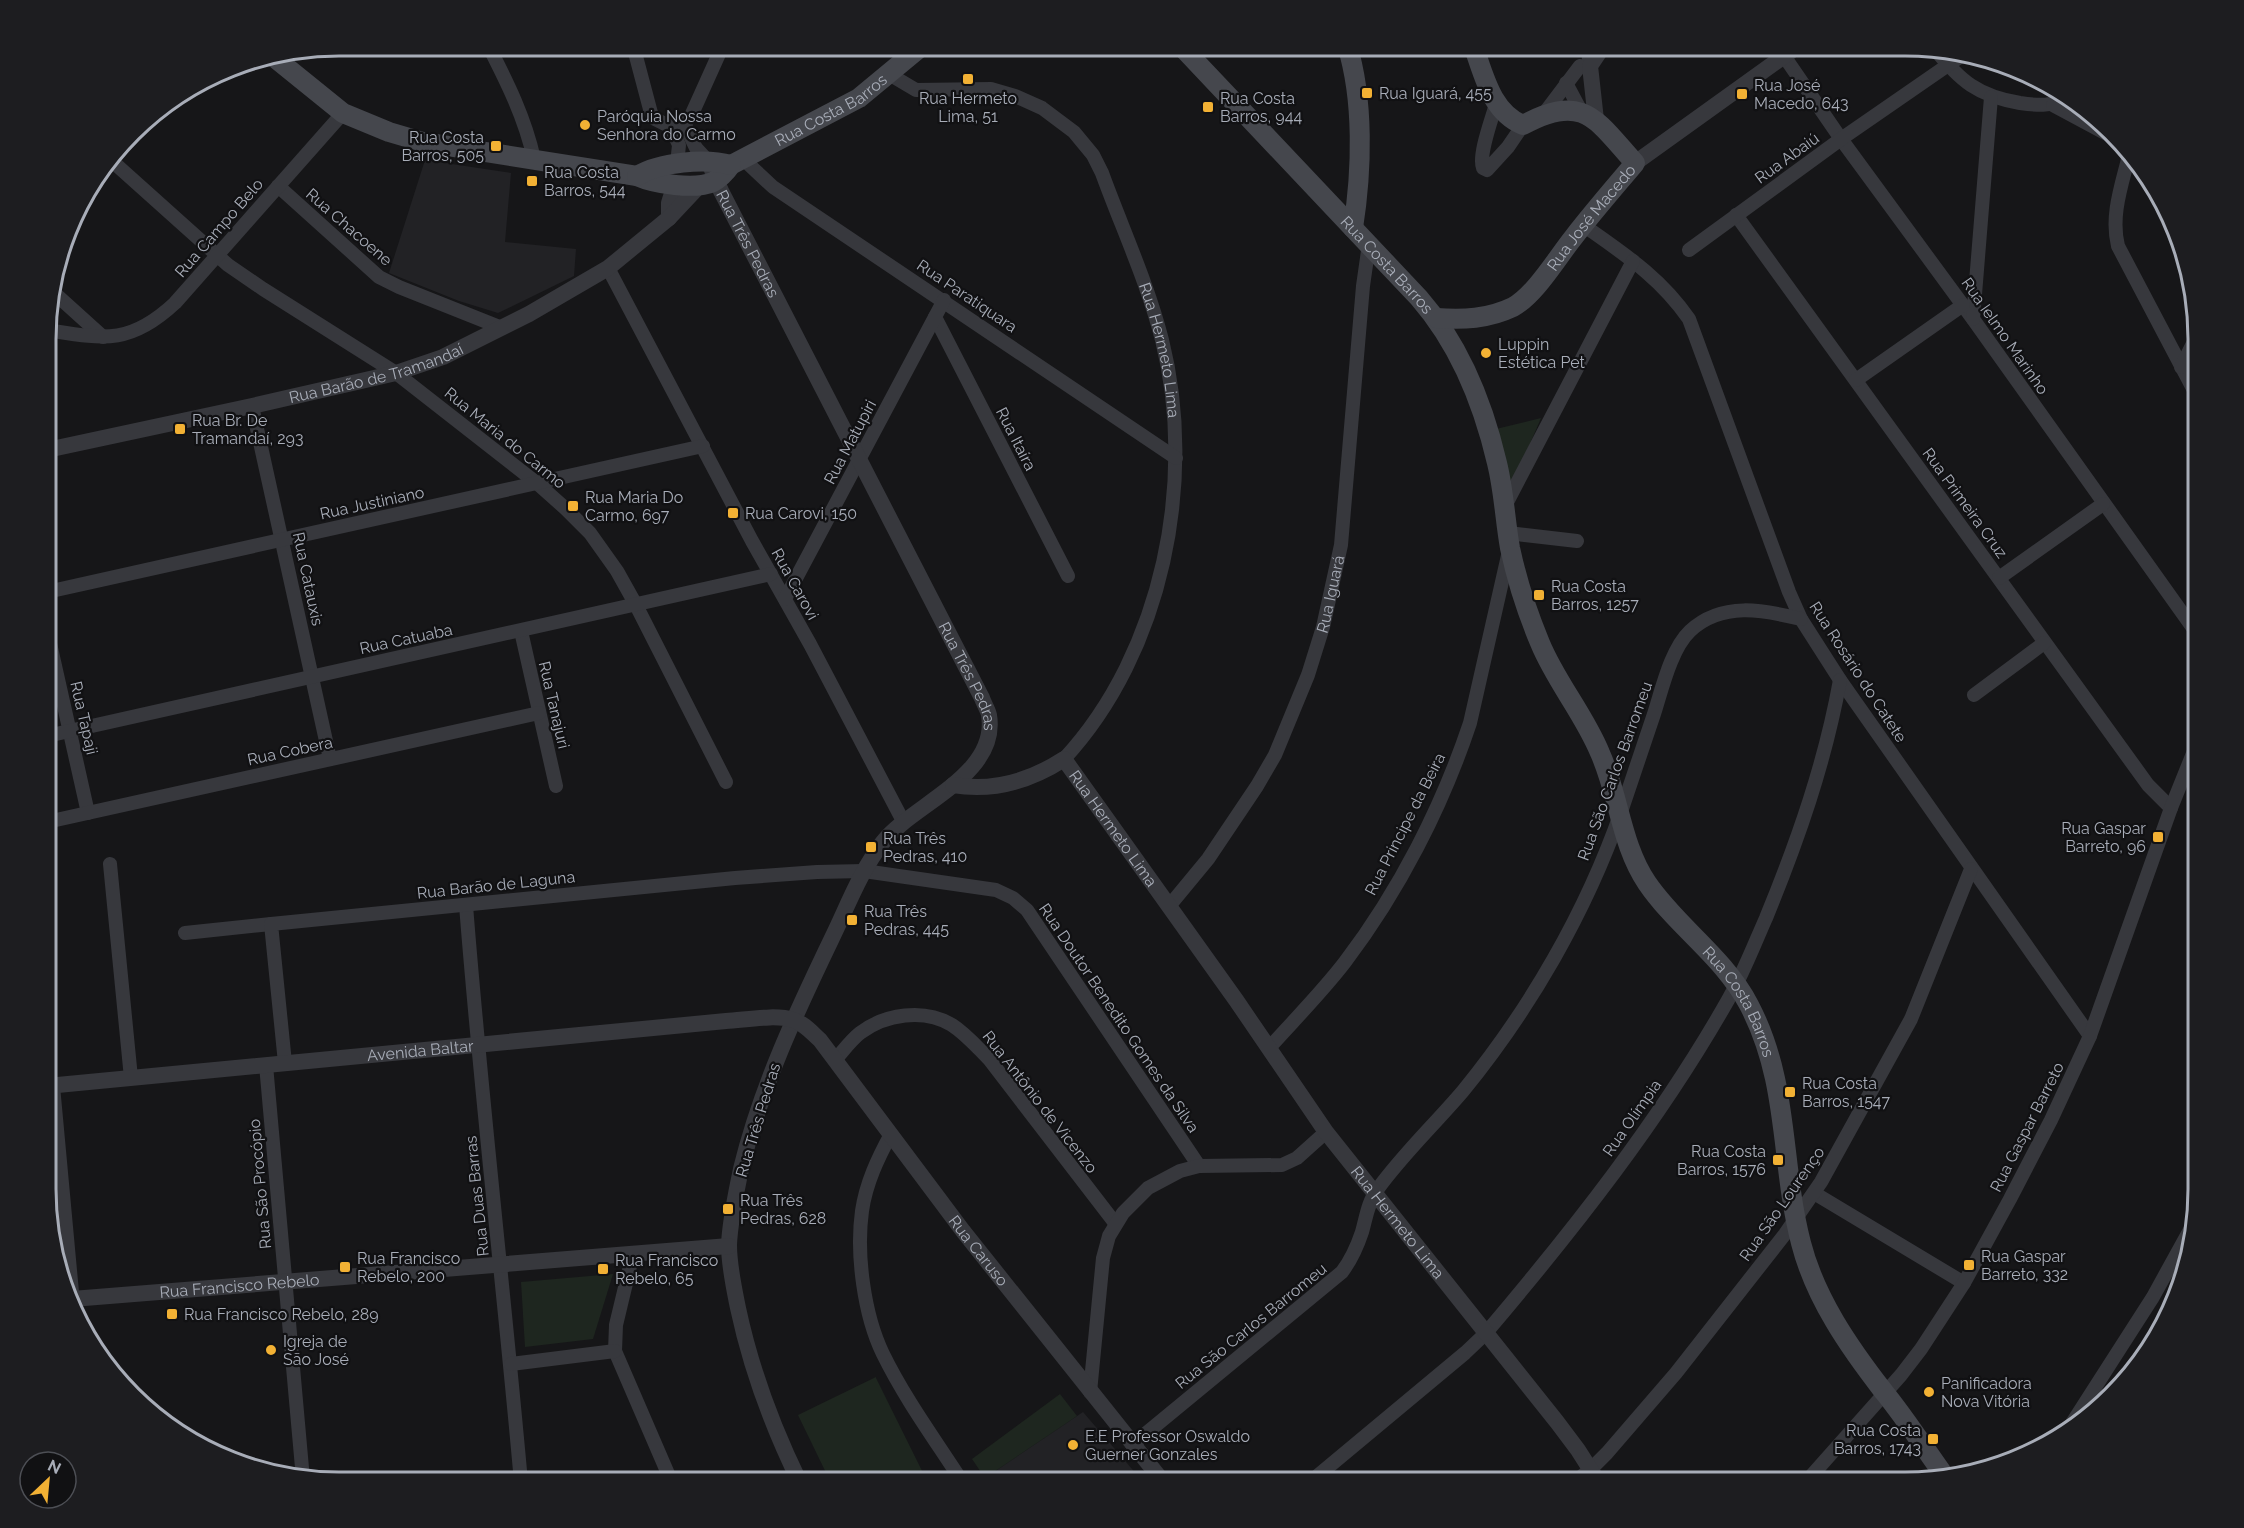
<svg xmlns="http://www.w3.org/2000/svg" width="2244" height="1528" font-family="Raleway,sans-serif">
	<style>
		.built { fill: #222225 }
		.green { fill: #1e261f }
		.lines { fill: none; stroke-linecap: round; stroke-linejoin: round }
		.minor { stroke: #37383d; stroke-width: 14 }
		.tertiary { stroke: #37383d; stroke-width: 16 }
		.secondary { stroke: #45474d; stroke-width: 20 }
		.poi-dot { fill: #f2b134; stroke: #111113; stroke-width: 2 }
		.labels { text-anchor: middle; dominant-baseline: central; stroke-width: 4.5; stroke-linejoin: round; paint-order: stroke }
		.poi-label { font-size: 16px; fill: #a8adb8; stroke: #111113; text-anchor: start }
		.street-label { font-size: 16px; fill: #a8adb8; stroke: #111113 }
		.rim { fill: none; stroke: #a8adb8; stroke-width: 3 }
	</style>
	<rect width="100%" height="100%" fill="#161618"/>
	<g class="built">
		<polygon points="425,160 511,173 505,242 576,249 574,276 498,313 459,301 389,273"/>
		<polygon points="1083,1412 1144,1483 988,1483 985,1478"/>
	</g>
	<g class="green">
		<polygon points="1541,418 1511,488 1496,429"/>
		<polygon points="613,1274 593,1339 525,1347 521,1282"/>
		<polygon points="876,1377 876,1378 928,1483 831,1483 798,1415"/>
		<polygon points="1060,1394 1077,1416 985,1478 972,1459"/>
	</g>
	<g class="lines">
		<g class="minor">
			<path d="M488,45C507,82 525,118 534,159"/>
			<polyline points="633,45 651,113 655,119 671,127 684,123 691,116 723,45"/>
			<polyline points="1587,45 1590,66"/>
			<path d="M1934,48C1960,81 1978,96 2020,103C2041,106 2050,106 2069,98"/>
			<polyline points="1784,56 1841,139 1973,319 2198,635"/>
			<path id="s1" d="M889,74L916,90L991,89L1015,96L1042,108L1074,132L1093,155L1102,173C1122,228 1148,284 1162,340C1197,480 1163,652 1064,759"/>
			<polyline points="1566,83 1582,113"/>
			<path d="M1496,104C1492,119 1478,155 1483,168L1487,170L1508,147L1523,125"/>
			<polyline points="2053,105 2122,142"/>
			<polyline points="1543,115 1580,66"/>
			<polyline points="684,123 696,148 709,162"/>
			<polyline points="671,127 679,145 677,164"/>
			<path d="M2130,151C2123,182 2110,214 2118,246L2198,398"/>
			<polyline points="743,159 773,187 1176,458"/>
			<polyline points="112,161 228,265 263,289 396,373 538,484 566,509 590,533 617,571 636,605 726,782"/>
			<polyline points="278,186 379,277 399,287 502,328"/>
			<polyline points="1736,215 2148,785 2171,808"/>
			<path d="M1583,225C1624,254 1660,277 1689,319L1789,592L1801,619L1840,680L2090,1036"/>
			<polyline points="1689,250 1841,139 1964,54"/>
			<polyline points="608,268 752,541 810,644 903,821"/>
			<polyline points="51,290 103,337"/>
			<polyline points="935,317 1068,576"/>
			<polyline points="1973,319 1991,97"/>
			<path d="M47,330C104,339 130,345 175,303L343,113"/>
			<polyline points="2181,367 2198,334"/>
			<polyline points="1856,380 1963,305"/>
			<polyline points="252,406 330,759"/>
			<polyline points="1504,508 1633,261"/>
			<polyline points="1508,533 1577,541"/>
			<polyline points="1999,578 2103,504"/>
			<polyline points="47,592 703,446"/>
			<polyline points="785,599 944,300"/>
			<polyline points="47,630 88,813"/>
			<polyline points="521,631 556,786"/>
			<polyline points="1974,695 2044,643"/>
			<polyline points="47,736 771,574"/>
			<polyline points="47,822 539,713"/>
			<polyline points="110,864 131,1078"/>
			<path d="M466,905C481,1098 504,1290 521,1482"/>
			<path id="s2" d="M1170,905L1208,859L1257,786L1275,755L1308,675L1323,627L1341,545L1363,286L1369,244"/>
			<polyline points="185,933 271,924"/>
			<path d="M1269,1048C1295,1019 1322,992 1345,962C1399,891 1442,807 1470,723L1509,551"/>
			<path d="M835,1060C843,1051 851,1040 860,1033C885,1014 924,1008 952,1025C966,1034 977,1047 989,1059L1115,1223"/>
			<polyline points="285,1063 271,924 735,878 817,872 864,871 996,890 1013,898 1027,910 1199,1166"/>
			<polyline points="266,1065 303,1479"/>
			<polyline points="53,1086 73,1303"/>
			<path d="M891,1134C878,1158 866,1183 862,1211C856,1254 864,1315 883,1354C905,1399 936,1441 963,1483"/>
			<polyline points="1814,1193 1964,1283"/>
			<polyline points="633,1254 616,1325 615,1351 672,1483"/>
			<polyline points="511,1364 615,1351"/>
			<polyline points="1090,1392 1103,1258 1109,1236 1123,1213 1148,1188 1180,1171 1199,1166 1282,1165 1297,1158 1326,1132"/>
			<polyline points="2067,1431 2153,1297 2197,1217"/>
			<path d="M1132,1445L1342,1272C1351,1260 1357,1247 1362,1232C1366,1218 1368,1202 1377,1190C1402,1155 1435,1124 1463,1091C1530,1009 1586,912 1621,812C1632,780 1643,747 1654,714C1662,689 1671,649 1690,631C1722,601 1764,610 1801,619"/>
			<path d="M1309,1483L1465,1353L1485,1334C1574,1229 1660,1120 1728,1000C1743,974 1754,945 1766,918C1798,840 1825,763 1840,680"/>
			<polyline points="1573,1483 1591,1469 1607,1453 1676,1373 1785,1234 1821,1182 1911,1019 1971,869"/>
			<polyline points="1805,1483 1901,1375 1921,1349 1964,1283 2010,1199 2051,1120 2090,1036 2171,808 2198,741"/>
		</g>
		<g class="tertiary">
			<polyline points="1596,120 1590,66 1604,45"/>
			<polyline points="1635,163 1798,46"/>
			<path id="s3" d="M712,170L721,191L982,698C984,704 988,710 989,715C999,775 913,804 883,842C861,870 848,905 832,938C796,1013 761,1087 741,1169C736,1194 730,1220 729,1245C729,1266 734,1288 738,1308C751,1369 772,1426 800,1483"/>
			<polyline points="669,218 669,203 675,184"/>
			<path id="s4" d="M47,450L252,406L396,373L443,357L529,314L608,268L669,218L700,185"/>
			<path id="s5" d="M953,785C994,792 1030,781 1064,759L1236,1000L1326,1132L1557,1422L1578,1450L1599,1483"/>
			<path id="s6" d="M47,1086L726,1021C745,1020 776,1014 793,1020C804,1023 812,1033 820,1040L963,1231L1164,1483"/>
			<path id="s7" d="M72,1299L729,1246"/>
		</g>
		<g class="secondary">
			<path id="s8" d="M1180,45L1419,298C1460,345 1483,403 1497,463C1504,491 1505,520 1510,548C1517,581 1527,612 1540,643C1556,682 1584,714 1600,753C1619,795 1621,845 1647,883C1677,927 1724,957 1749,1005C1790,1083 1780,1162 1801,1243C1815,1298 1849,1347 1884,1392C1906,1419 1925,1449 1946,1478"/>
			<path d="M1347,45C1364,100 1362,171 1353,228"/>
			<path id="s9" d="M275,58L343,113L389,132L423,142L637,176C655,184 695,190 713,182C721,178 726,172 731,165L859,98L923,45"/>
			<path d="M637,176C660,162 705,158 731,165"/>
			<path id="s10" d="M1436,318C1463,320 1488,319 1513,307C1535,295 1557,258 1573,238C1593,212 1614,188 1635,163C1596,120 1584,92 1523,125C1491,112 1484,75 1473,45"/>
		</g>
	</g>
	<g class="poi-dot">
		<rect x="962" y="73" width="12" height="12" rx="3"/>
		<rect x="1361" y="87" width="12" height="12" rx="3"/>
		<rect x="1736" y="88" width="12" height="12" rx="3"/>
		<rect x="1202" y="101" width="12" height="12" rx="3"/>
		<circle cx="585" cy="125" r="6"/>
		<rect x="490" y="140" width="12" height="12" rx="3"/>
		<rect x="526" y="175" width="12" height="12" rx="3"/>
		<circle cx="1486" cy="353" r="6"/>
		<rect x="174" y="423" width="12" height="12" rx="3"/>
		<rect x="567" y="500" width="12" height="12" rx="3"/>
		<rect x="727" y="507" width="12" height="12" rx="3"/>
		<rect x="1533" y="589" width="12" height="12" rx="3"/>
		<rect x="2152" y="831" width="12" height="12" rx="3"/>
		<rect x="865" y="841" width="12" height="12" rx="3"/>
		<rect x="846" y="914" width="12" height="12" rx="3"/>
		<rect x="1784" y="1086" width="12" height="12" rx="3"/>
		<rect x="1772" y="1154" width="12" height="12" rx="3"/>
		<rect x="722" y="1203" width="12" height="12" rx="3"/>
		<rect x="1963" y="1259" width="12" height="12" rx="3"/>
		<rect x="339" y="1261" width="12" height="12" rx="3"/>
		<rect x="597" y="1263" width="12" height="12" rx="3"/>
		<rect x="166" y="1308" width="12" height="12" rx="3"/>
		<circle cx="271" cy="1350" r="6"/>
		<circle cx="1929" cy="1392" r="6"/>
		<rect x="1927" y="1433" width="12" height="12" rx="3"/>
		<circle cx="1073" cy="1445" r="6"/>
	</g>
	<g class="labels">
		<g class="poi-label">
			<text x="1754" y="85">Rua José<tspan x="1754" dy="18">Macedo, 643</tspan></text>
			<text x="1379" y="93">Rua Iguará, 455</text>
			<text x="968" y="98" text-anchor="middle">Rua Hermeto<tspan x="968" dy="18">Lima, 51</tspan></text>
			<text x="1220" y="98">Rua Costa<tspan x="1220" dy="18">Barros, 944</tspan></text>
			<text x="597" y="116">Paróquia Nossa<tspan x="597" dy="18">Senhora do Carmo</tspan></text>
			<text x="484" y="137" text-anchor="end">Rua Costa<tspan x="484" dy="18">Barros, 505</tspan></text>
			<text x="544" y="172">Rua Costa<tspan x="544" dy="18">Barros, 544</tspan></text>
			<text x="1498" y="344">Luppin<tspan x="1498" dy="18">Estética Pet</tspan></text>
			<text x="192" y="420">Rua Br. De<tspan x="192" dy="18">Tramandaí, 293</tspan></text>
			<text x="585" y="497">Rua Maria Do<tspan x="585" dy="18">Carmo, 697</tspan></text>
			<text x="745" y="513">Rua Carovi, 150</text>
			<text x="1551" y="586">Rua Costa<tspan x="1551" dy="18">Barros, 1257</tspan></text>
			<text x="2146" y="828" text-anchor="end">Rua Gaspar<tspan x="2146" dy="18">Barreto, 96</tspan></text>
			<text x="883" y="838">Rua Três<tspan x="883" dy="18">Pedras, 410</tspan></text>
			<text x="864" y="911">Rua Três<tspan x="864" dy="18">Pedras, 445</tspan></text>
			<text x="1802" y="1083">Rua Costa<tspan x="1802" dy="18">Barros, 1547</tspan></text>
			<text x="1766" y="1151" text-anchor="end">Rua Costa<tspan x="1766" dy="18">Barros, 1576</tspan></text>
			<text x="740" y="1200">Rua Três<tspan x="740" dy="18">Pedras, 628</tspan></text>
			<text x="1981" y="1256">Rua Gaspar<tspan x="1981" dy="18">Barreto, 332</tspan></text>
			<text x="357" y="1258">Rua Francisco<tspan x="357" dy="18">Rebelo, 200</tspan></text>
			<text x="615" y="1260">Rua Francisco<tspan x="615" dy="18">Rebelo, 65</tspan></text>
			<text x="184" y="1314">Rua Francisco Rebelo, 289</text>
			<text x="283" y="1341">Igreja de<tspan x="283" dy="18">São José</tspan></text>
			<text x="1941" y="1383">Panificadora<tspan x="1941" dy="18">Nova Vitória</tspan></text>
			<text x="1921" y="1430" text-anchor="end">Rua Costa<tspan x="1921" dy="18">Barros, 1743</tspan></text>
			<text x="1085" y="1436">E.E Professor Oswaldo<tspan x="1085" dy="18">Guerner Gonzales</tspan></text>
		</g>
		<g class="street-label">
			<text stroke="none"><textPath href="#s9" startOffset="606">Rua Costa Barros</textPath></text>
			<text transform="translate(1787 158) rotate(-36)">Rua Abaiú</text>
			<text stroke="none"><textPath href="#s10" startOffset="198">Rua José Macedo</textPath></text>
			<text transform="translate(349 227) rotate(41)">Rua Chacoene</text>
			<text transform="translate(219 228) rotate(-49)">Rua Campo Belo</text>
			<text stroke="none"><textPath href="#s3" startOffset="82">Rua Três Pedras</textPath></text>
			<text stroke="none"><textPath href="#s8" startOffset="302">Rua Costa Barros</textPath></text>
			<text transform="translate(967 296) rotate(34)">Rua Paratiquara</text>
			<text transform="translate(2005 336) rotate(55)">Rua Ielmo Marinho</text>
			<text stroke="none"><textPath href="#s1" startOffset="438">Rua Hermeto Lima</textPath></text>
			<text stroke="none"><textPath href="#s4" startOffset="338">Rua Barão de Tramandaí</textPath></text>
			<text transform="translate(505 438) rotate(39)">Rua Maria do Carmo</text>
			<text transform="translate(1016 439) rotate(63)">Rua Itaíra</text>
			<text transform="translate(850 442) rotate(-62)">Rua Matupiri</text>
			<text transform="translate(372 503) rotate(-12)">Rua Justiniano</text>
			<text transform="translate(1965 503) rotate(54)">Rua Primeira Cruz</text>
			<text transform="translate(308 579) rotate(78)">Rua Catauxis</text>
			<text transform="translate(795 584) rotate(61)">Rua Carovi</text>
			<text stroke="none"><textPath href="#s2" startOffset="354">Rua Iguará</textPath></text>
			<text transform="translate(406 639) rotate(-12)">Rua Catuaba</text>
			<text transform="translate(1858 672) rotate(57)">Rua Rosário do Catete</text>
			<text stroke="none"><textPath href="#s3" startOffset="568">Rua Três Pedras</textPath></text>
			<text transform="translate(554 705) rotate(77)">Rua Tanajuri</text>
			<text transform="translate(84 718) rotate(77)">Rua Tapaji</text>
			<text transform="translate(290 751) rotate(-12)">Rua Cobera</text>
			<text transform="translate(1615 771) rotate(-70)">Rua São Carlos Barromeu</text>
			<text transform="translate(1405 824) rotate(-63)">Rua Principe da Beira</text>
			<text stroke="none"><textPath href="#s5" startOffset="202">Rua Hermeto Lima</textPath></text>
			<text transform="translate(496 885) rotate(-6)">Rua Barão de Laguna</text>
			<text stroke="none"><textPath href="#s8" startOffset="1134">Rua Costa Barros</textPath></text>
			<text transform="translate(1119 1018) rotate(56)">Rua Doutor Benedito Gomes da Silva</text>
			<text stroke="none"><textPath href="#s6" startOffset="375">Avenida Baltar</textPath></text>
			<text transform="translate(1040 1102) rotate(52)">Rua Antônio de Vicenzo</text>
			<text transform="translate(1632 1118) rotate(-55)">Rua Olímpia</text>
			<text transform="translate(758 1120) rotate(-73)">Rua Três Pedras</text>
			<text transform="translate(2027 1127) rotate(-63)">Rua Gaspar Barreto</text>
			<text transform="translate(260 1184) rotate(-95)">Rua São Procópio</text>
			<text transform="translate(477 1196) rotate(-96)">Rua Duas Barras</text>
			<text transform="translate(1782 1204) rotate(-55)">Rua São Lourenço</text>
			<text stroke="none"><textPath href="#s5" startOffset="688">Rua Hermeto Lima</textPath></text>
			<text stroke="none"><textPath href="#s6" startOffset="1047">Rua Caruso</textPath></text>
			<text stroke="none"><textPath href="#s7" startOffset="168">Rua Francisco Rebelo</textPath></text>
			<text transform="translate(1251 1326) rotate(-39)">Rua São Carlos Barromeu</text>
		</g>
	</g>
	<path d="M0 0H2244V1528H0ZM339 56H1905A283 283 0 0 1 2188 339V1189A283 283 0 0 1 1905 1472H339A283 283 0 0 1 56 1189V339A283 283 0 0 1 339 56Z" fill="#1d1d20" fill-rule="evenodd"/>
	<path class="rim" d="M339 56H1905A283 283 0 0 1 2188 339V1189A283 283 0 0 1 1905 1472H339A283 283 0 0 1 56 1189V339A283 283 0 0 1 339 56Z"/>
	<g transform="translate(48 1480) rotate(26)"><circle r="28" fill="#111113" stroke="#4d4f55" stroke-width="1.5"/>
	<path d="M0-4.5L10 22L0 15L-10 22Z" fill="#f2b134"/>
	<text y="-9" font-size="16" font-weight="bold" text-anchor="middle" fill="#a8adb8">N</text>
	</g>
</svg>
